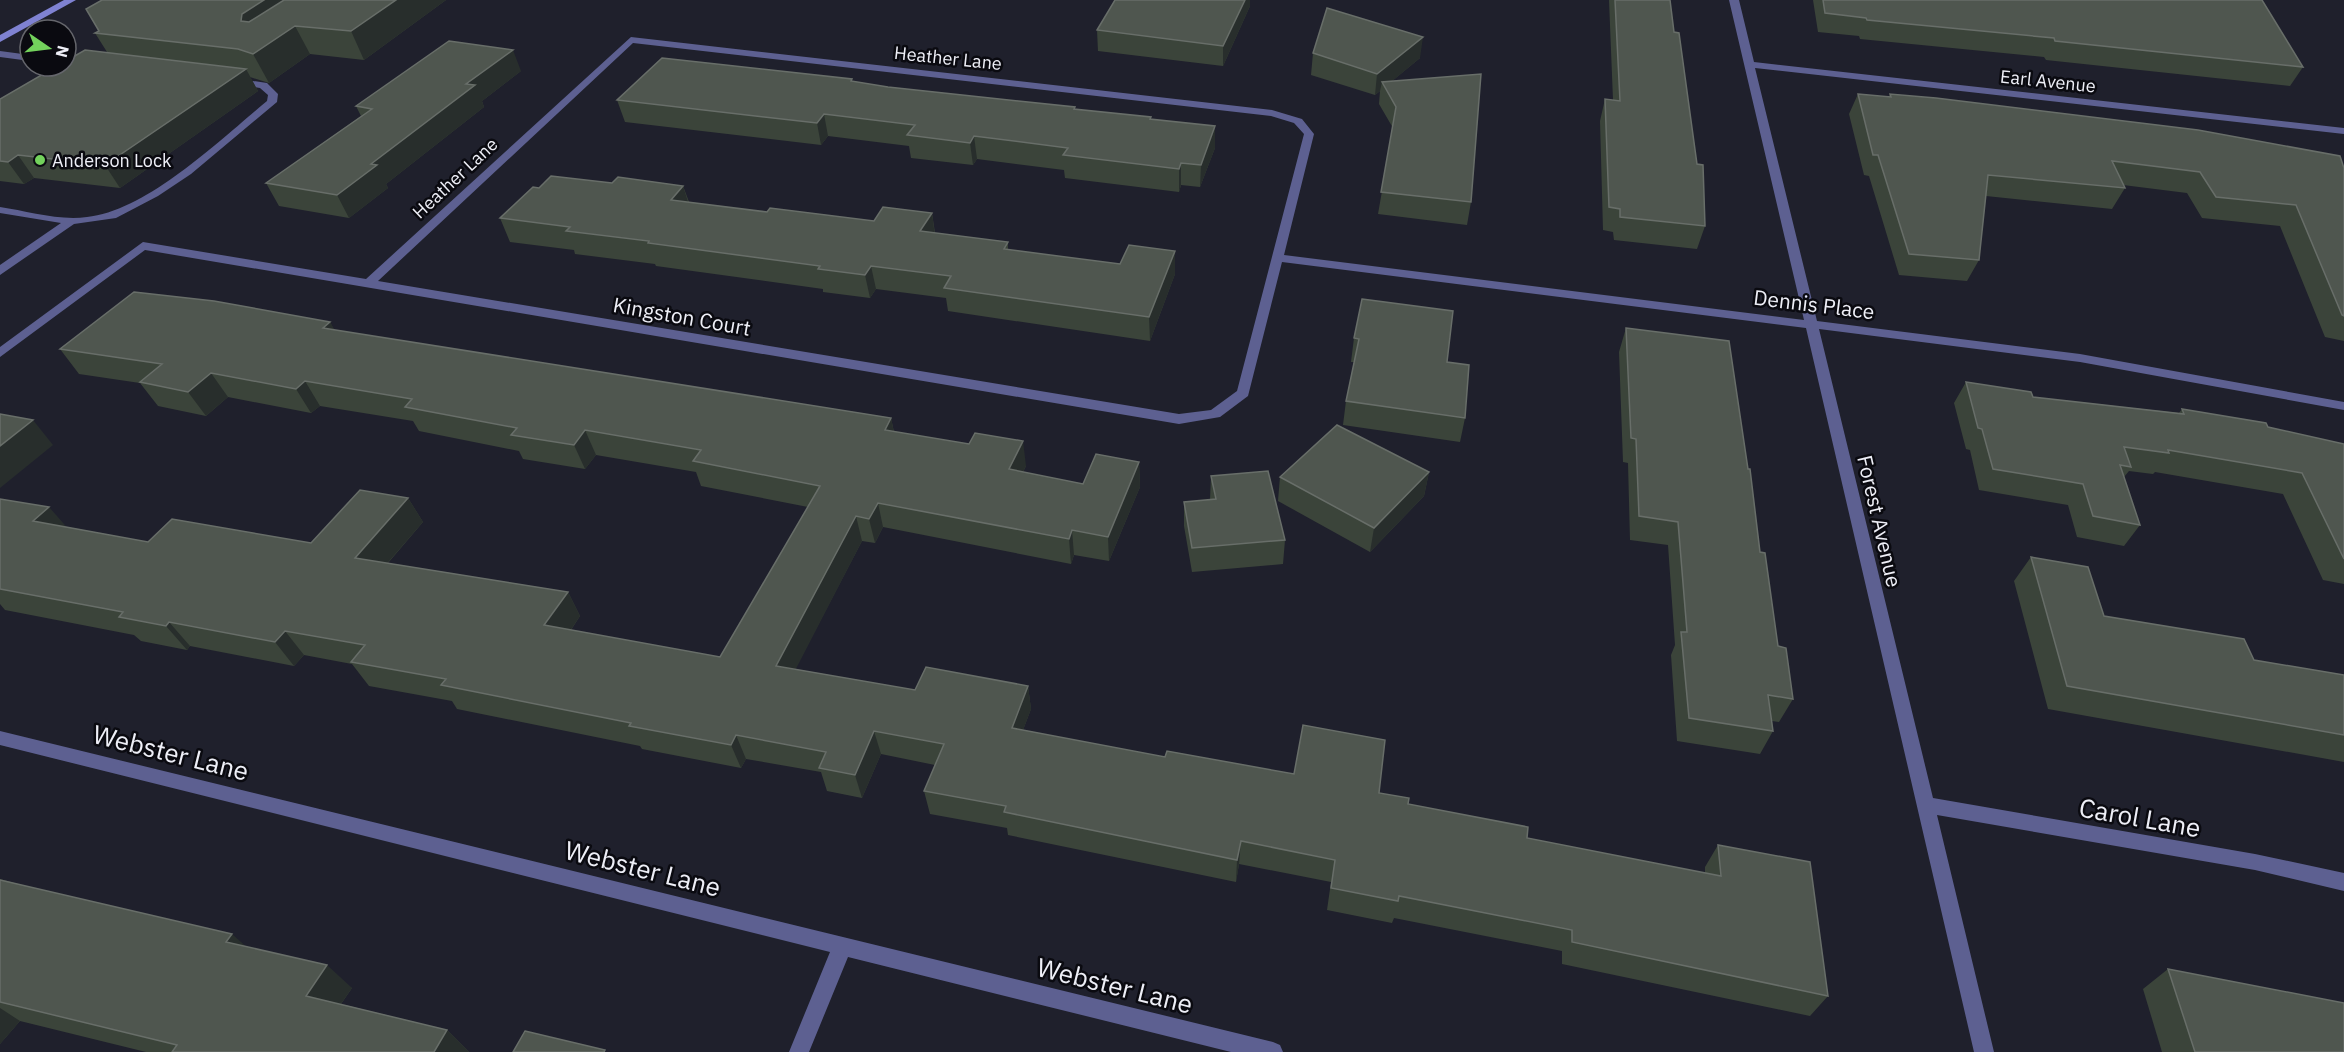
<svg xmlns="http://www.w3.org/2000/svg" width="2344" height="1052" font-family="'IBM Plex Sans',sans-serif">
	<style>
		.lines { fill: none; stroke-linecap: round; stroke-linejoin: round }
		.service { fill: #5d6091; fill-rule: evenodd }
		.minor { fill: #5d6091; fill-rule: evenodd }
		.secondary { fill: #7f82d2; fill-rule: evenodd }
		.wall { fill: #3b443a }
		.shaded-wall { fill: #282e2c }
		.building { fill: #4f564f; stroke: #686e69; stroke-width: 1.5 }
		.poi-dot { fill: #73d25c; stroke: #0a0a10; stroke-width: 2 }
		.labels { text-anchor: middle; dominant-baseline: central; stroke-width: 5; stroke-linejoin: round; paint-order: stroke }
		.far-street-label { font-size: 18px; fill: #eeeff7; stroke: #0a0a10 }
		.far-poi-label { font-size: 18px; fill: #eeeff7; stroke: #0a0a10; text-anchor: start }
		.street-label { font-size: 21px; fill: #eeeff7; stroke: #0a0a10 }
		.near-street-label { font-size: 26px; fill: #eeeff7; stroke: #0a0a10 }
	</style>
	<rect width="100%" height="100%" fill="#1f202c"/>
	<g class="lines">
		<g class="service">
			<polygon points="0,51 30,55 30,61 0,57"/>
			<path d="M233,78L267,83L278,94L277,102L191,174L158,196L116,218L74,224L0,275V265L61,223L0,213V207C27,211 59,221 87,217C147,211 221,139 267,101L268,95L260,88L229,83L228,81Z"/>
		</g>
		<g class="minor">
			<path d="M1729,0H1739L1754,62L2344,128V134L1755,68L1817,321L2080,354L2344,402V410L2080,362L1819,329L1933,798L2255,854L2344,873V891L2255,870L1937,815L1994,1052H1974L1806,328L1282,262L1248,396L1220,417L1179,424L145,250L0,357V347L143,242L366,279L631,37L1272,110L1302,119L1314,134L1284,255L1804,320ZM633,43L1271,116L1294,123L1304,134L1237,391L1211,410L1179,414L378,281Z"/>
			<polygon points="0,731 1273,1042 1280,1045 1283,1052 1231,1052 848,957 809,1052 789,1052 830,952 0,745"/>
		</g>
		<polygon class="secondary" points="64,0 76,0 0,42 0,35"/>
	</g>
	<g class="wall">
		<polygon points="102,0 446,0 364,60 310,54 269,83 250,77 258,91 120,188 34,178 24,184 0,181 0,99 107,52 95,33 99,31"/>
		<polygon points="1609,0 1670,0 1674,32 1705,226 1697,249 1614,240 1613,232 1603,230 1600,121 1605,99 1613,100"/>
		<polygon points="1813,0 2262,0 2303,67 2290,86 2046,60 2044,57 1860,39 1859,36 1818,32"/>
		<polygon points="1250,6 1223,66 1098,51 1097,30"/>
		<polygon points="1313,53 1420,58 1392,81 1471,202 1467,225 1378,214 1393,128 1379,104 1380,91 1375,95 1311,75"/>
		<polygon points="521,71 482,101 484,107 386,184 388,188 349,218 279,206 266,183 361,116 356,106"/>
		<polygon points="852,81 888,87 1075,107 1075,109 1151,117 1151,119 1215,148 1200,187 1181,185 1179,192 1065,178 1064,170 977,159 973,165 911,158 909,146 828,136 821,145 625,122 617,100"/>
		<polygon points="1858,94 1889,97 1890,94 2344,168 2344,341 2325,337 2280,226 2202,218 2187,193 2123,185 2125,188 2112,209 1986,196 1979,260 1967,281 1899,275 1869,176 1864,175 1849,114"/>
		<polygon points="612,183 683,186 689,202 767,212 874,221 932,213 935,233 1008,242 1008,250 1120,264 1175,251 1175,274 1150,341 948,311 946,298 876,289 870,298 823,292 823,289 656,266 655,264 575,254 574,250 510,242 500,218 539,188"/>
		<polygon points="1362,299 1447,362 1465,418 1460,442 1343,425 1346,401 1354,362 1351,362 1354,338"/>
		<polygon points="330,322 334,330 891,418 894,432 1026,466 1023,472 1083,484 1139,462 1140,487 1109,561 1074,555 1071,564 883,527 875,543 862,541 795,669 915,690 1028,686 1031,709 1023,730 1165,757 1379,793 1408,804 1527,838 1705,873 1705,867 1718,845 1828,996 1810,1016 1562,964 1562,951 1394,918 1392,923 1327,910 1331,882 1239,864 1236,882 1008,835 1007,828 930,814 924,791 935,765 881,754 862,798 827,791 821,772 746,759 741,768 642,749 640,746 457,709 452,701 369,686 352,664 304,655 294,666 190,646 187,650 141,641 134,635 5,610 0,604 0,499 67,527 148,542 311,543 408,498 423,522 388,563 568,592 580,616 571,630 720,657 808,507 701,486 696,472 596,455 585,469 523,459 519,451 419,431 413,421 320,406 311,413 228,397 206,416 158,406 140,383 79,374 60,349"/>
		<polygon points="1626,328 1760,552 1778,646 1793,699 1779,722 1772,721 1773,731 1760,754 1677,741 1671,655 1675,645 1668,545 1630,540 1628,463 1623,462 1619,352"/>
		<polygon points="1966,382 2033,397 2179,413 2182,409 2344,444 2344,584 2323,580 2283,494 2155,472 2153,474 2129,471 2124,477 2140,525 2124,546 2077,537 2068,505 1979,490 1970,450 1966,449 1954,403"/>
		<polygon points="1429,472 1424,496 1370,552 1278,501 1280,477"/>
		<polygon points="1211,476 1285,540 1283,564 1192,572 1184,526 1184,502 1210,500"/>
		<polygon points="2031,557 2104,616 2254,660 2344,675 2344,762 2048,709 2014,581"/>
		<polygon points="0,879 246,947 352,988 341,1004 447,1030 469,1052 146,1052 20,1021 0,1044"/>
		<polygon points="2168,969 2344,1052 2162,1052 2143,989"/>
	</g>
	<g class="shaded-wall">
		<polygon points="264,0 303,0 257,42 241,21 242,14"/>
		<polygon points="396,0 446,0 364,60 351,31"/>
		<polygon points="1245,0 1250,0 1250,6 1223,66 1223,46"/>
		<polygon points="295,26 310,54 269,83 253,54"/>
		<polygon points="1423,37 1420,58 1385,87 1382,82 1380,91 1375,95 1377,74"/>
		<polygon points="513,50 521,71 482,101 484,107 386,184 388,188 349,218 337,195 371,164 466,84"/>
		<polygon points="246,69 258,91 120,188 105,165"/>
		<polygon points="824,114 828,136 821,145 817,123"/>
		<polygon points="1215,126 1215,148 1200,187 1201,165"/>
		<polygon points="974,136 977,159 973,165 970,143"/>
		<polygon points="18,155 34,178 24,184 8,162"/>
		<polygon points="1181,163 1181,185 1179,192 1179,169"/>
		<polygon points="683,186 690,208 671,200"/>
		<polygon points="932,213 935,236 920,231"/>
		<polygon points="1175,251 1175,274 1150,341 1149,317"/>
		<polygon points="871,266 876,289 870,298 865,275"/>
		<polygon points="330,322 344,346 323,328"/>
		<polygon points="211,373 228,397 206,416 188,392"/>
		<polygon points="305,381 320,406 311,413 296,389"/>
		<polygon points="891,418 896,443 885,430"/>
		<polygon points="33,420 53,445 0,488 0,446"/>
		<polygon points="585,430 596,455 585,469 574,445"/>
		<polygon points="1023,441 1026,466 1012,494 1009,469"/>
		<polygon points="1139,462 1140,487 1109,561 1108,537"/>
		<polygon points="1429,472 1424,496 1370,552 1374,528"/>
		<polygon points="408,498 423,522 371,582 355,558"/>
		<polygon points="878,503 883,527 875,543 869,519"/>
		<polygon points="49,507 71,532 33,521"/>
		<polygon points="856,516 862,541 785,690 776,666"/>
		<polygon points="1072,530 1074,555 1071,564 1069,539"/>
		<polygon points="568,592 580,616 558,649 544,625"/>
		<polygon points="169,622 190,646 187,650 166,626"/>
		<polygon points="285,631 304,655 294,666 275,642"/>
		<polygon points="1028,686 1031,709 1015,751 1012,728"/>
		<polygon points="874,731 881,754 862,798 855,775"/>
		<polygon points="736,735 746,759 741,768 731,745"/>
		<polygon points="1241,841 1239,864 1236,882 1237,860"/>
		<polygon points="232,934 259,958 226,942"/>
		<polygon points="327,965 352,988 331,1018 306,996"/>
		<polygon points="0,1008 20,1021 0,1044"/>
		<polygon points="447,1030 469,1052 434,1052"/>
	</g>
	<g class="building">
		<polygon points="102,0 264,0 242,14 241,21 249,22 284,0 396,0 351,31 295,26 253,54 238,49 95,33 99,31 86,9"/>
		<polygon points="1115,0 1245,0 1223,46 1097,30"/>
		<polygon points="1615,0 1670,0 1674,32 1679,33 1697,164 1703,165 1705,226 1620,217 1620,209 1609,207 1605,99 1620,101"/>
		<polygon points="1823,0 2262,0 2303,67 2055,41 2054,38 1867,20 1866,18 1825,13"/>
		<polygon points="1327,8 1423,37 1377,74 1313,53"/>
		<polygon points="449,41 513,50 466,84 475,85 371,164 377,165 337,195 266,183 372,109 356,106"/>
		<polygon points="85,50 246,69 105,165 18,155 8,162 0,161 0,99 57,66 66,66 66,61"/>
		<polygon points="662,58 852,79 851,81 888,87 1075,107 1074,109 1151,117 1150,119 1215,126 1201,165 1181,163 1179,169 1063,155 1068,148 974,136 970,143 907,135 915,125 824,114 817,123 617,100"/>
		<polygon points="1481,74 1471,202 1381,192 1396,107 1382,82"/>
		<polygon points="1858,94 1891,97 1890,94 1936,98 2198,130 2340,156 2344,168 2344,316 2342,315 2296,205 2216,197 2200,172 2112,161 2125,188 1988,175 1979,260 1909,254 1878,155 1873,155"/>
		<polygon points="551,176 612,183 618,177 683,186 671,200 767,212 770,208 874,221 883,207 932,213 920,231 1008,242 1004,249 1120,264 1129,245 1175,251 1149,317 944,288 951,276 871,266 865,275 818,269 820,266 648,243 649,241 566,231 570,227 500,218 533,187 539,188"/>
		<polygon points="134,292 214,301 330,322 323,328 891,418 885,430 969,444 975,433 1023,441 1009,469 1083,484 1096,454 1139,462 1108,537 1072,530 1069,539 878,503 869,519 856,516 776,666 915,690 926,667 1028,686 1012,728 1165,757 1167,751 1294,774 1303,725 1385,740 1379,793 1409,798 1408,804 1528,827 1527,838 1721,876 1718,845 1810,862 1828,996 1572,942 1572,930 1399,896 1398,901 1331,888 1335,860 1241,841 1237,860 1004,812 1006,806 924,791 944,744 874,731 855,775 819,768 826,752 736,735 731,745 629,726 631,723 441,685 446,679 351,662 365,645 285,631 275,642 169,622 166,626 119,617 123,612 0,589 0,499 49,507 33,521 148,542 172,519 311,543 360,490 408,498 355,558 568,592 544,625 720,657 820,486 693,461 701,450 585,430 574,445 511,435 517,428 405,407 412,399 305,381 296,389 211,373 188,392 140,382 162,364 60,349"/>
		<polygon points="1362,299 1453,311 1447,362 1469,365 1465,418 1346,401 1359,339 1354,338"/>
		<polygon points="1626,328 1729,341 1748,469 1750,469 1760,552 1765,553 1778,646 1786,648 1793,699 1768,695 1773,731 1689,718 1681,632 1687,632 1678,522 1639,516 1636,439 1631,438"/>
		<polygon points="1966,382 2031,392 2033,397 2184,414 2182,409 2266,423 2268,427 2344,444 2344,559 2302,473 2168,450 2169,453 2124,447 2131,467 2120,465 2140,525 2093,516 2083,484 1993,469 1982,429 1978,428"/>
		<polygon points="0,414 33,420 0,446"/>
		<polygon points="1337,425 1429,472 1374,528 1280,477"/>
		<polygon points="1268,471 1285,540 1192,548 1184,502 1216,499 1211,476"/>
		<polygon points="2031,557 2088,567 2104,616 2244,639 2254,660 2344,675 2344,735 2067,686"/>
		<polygon points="0,880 232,934 226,942 327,965 306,996 447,1030 434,1052 172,1052 177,1045 0,1002"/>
		<polygon points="2168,969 2344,1003 2344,1052 2195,1052"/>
		<polygon points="525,1031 605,1050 604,1052 513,1052"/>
	</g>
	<circle class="poi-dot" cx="40" cy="160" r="6"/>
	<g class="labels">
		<g class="far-street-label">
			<text transform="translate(948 58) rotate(6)">Heather Lane</text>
			<text transform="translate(2048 81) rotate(6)">Earl Avenue</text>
			<text transform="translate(455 178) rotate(-43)">Heather Lane</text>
		</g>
		<g class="far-poi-label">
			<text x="52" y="160">Anderson Lock</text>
		</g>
		<g class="street-label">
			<text transform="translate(1814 304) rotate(7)">Dennis Place</text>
			<text transform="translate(682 316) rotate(10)">Kingston Court</text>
			<text transform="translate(1880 521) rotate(77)">Forest Avenue</text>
		</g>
		<g class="near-street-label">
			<text transform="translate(171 752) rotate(14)">Webster Lane</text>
			<text transform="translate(2140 817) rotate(10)">Carol Lane</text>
			<text transform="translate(643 868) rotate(14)">Webster Lane</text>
			<text transform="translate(1115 985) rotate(14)">Webster Lane</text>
		</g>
	</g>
	<g transform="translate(48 48) rotate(104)"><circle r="28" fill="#0a0a10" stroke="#65666c" stroke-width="1.5"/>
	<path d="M0-4.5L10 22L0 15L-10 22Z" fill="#73d25c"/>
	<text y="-9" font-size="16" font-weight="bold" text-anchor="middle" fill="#eeeff7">N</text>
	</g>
</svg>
